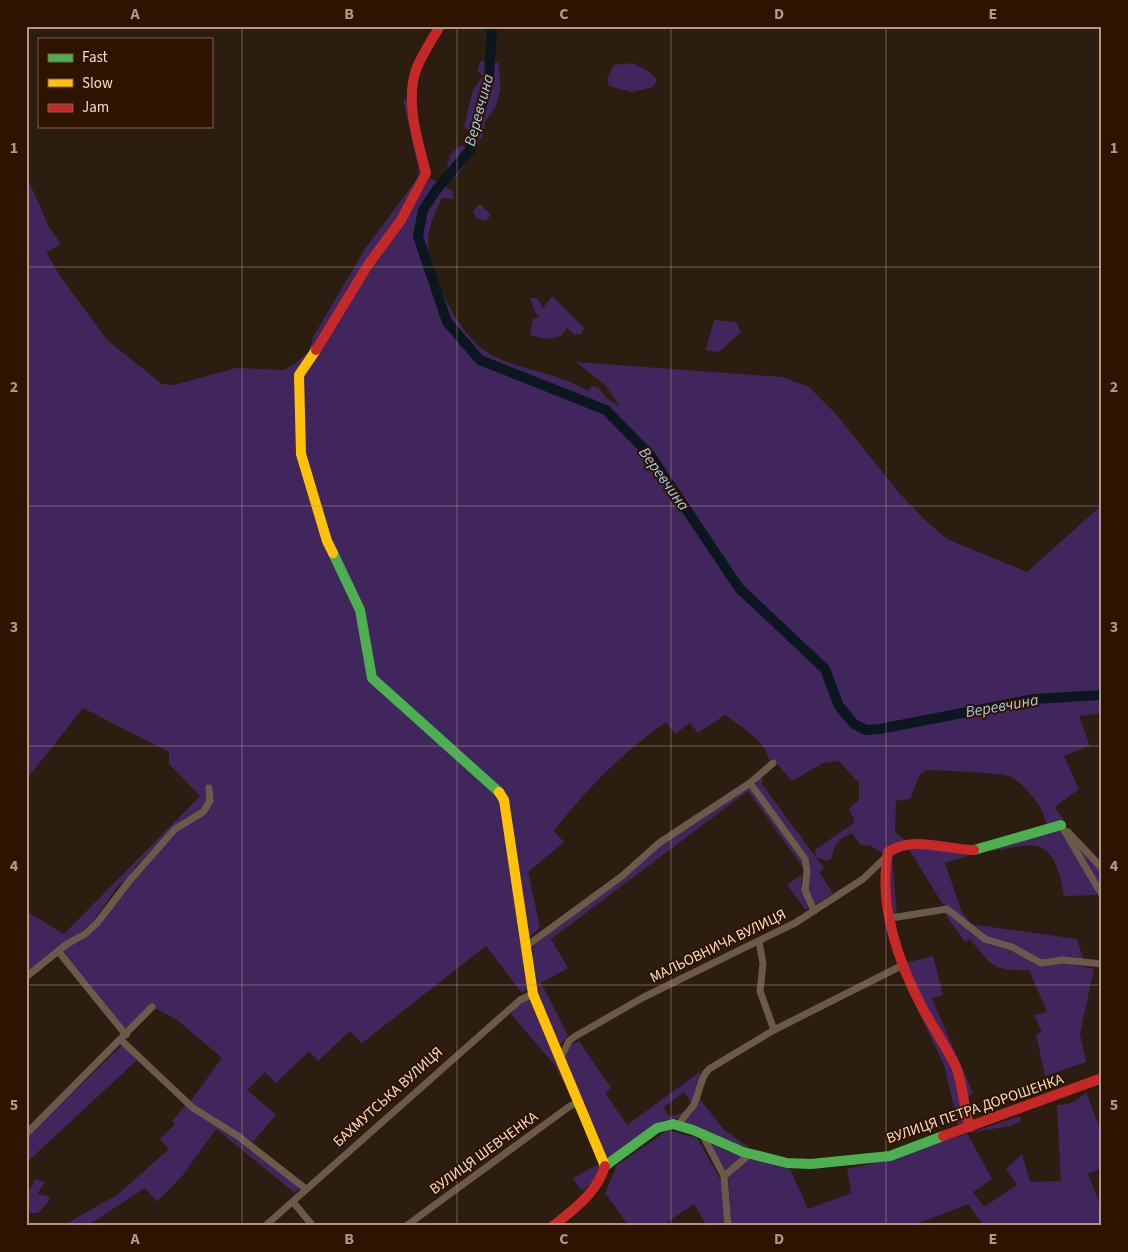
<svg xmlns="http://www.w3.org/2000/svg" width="1128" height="1252" font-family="'Source Sans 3',sans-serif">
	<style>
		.green { fill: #41265d }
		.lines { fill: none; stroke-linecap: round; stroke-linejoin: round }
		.river { stroke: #0b171e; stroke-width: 10 }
		.street { stroke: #6b594a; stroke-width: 7 }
		.fast { stroke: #4caf50; stroke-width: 10 }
		.slow { stroke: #ffc107; stroke-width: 10 }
		.jam { stroke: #c62828; stroke-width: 10 }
		.grid { fill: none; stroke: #b19883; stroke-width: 1; stroke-opacity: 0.55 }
		.labels { text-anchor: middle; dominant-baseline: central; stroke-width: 4; stroke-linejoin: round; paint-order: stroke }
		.street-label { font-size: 15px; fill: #f9dbc2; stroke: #2d1300 }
		.water-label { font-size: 16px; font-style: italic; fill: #9dcaec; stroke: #2d1300 }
		.neatline { fill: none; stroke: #b19883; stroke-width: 2 }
		.grid-label { font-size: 16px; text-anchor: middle; font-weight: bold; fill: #b19883 }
	</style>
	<rect width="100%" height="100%" fill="#2b1d0f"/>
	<g class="green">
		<polygon points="481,61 499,63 500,90 496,106 485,122 483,136 474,146 470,144 471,134 464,126 473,90 483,76 477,71"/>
		<polygon points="633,63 650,72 657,80 653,87 632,92 609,86 607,79 614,65"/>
		<polygon points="403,99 407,101 422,170 398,218 297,374 298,450 361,622 368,668 494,788 503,802 530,989 521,992 486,946 362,1043 350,1031 318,1061 309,1051 276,1083 265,1072 247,1090 276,1115 253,1142 205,1114 190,1102 222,1058 176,1019 151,1006 126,1033 61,951 86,935 176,830 201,815 208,801 201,811 173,830 135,867 129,877 118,886 91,924 26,974 26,911 64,934 200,796 169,764 169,752 83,708 26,780 26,175 49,227 61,244 46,252 60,276 107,340 162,384 174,385 236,368 284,370 297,362 309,351 313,337 365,249 417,179 419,171"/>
		<path d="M461,145L466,148C469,163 463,169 453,179L447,167L450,155Z"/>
		<path d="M430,178L453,192L454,199L442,198C435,212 429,225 428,241C428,273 459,334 485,351C516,371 556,371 588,391L592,386L599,388L607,399L620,406L605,385L571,358L577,362L782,377L809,387L835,413L900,494L927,522L947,539L1027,572L1102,505V713L1079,716L1090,746L1064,756L1079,789L1057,805L1055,809L1064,819L1047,825C1044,808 1026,785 1011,777C1001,772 941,771 926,770L920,774L910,799L896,801L895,832L908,843L884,854L871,846L861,845L852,833C838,839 835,844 831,859L827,861L816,857L815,850L855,822L849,809L859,800V783L839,761L823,763L792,781L772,758L769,760C765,740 741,727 725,715L698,733L690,723L675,734L666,722C620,755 588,787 554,831L564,842L528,872L540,928L526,940L511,810L506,796L374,675L361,607L330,544L303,450L300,377L407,216Z"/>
		<polygon points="480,204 491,215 486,221 476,218 473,211"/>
		<polygon points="552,296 584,328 581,334 574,335 567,328 561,336 546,339 530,335 533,319 540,317 535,312 530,298 537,298 543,308"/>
		<polygon points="714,320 736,322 741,332 719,352 706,350"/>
		<polygon points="759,777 764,780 761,783 824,868 819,872 833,893 814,906 807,892 810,867 808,860 755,788"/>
		<path d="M747,788L752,790L803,863L804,869L748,791L551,939L568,968L541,983L568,1035L560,1046C549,1020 524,970 535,943L659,845Z"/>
		<path d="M1060,826L1094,888L1097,895L1064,896C1062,881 1056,850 1037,846C1026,844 1001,850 989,851Z"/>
		<polygon points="1066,831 1102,870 1102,893"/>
		<polygon points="908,846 976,853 945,863 961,910 971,924 1077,939 1084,961 1042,961 986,937 952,909 942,903 908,848 892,857 897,915 894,915 887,868 890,855"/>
		<polygon points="802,874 801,883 808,907 806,910 787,885"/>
		<path d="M947,912L983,941L1014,949L1038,964L1066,963L1094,969L1080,1034L1086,1062L1045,1076L1036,1034L1042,1032L1034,1015L1047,1012L1029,970C992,971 992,966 970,939L965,942L944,913Z"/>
		<polygon points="933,956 943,995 932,999 973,1093 968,1097 905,963"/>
		<polygon points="528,1000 533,1003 571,1097 554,1064 511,1014 520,1003"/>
		<polygon points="914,1002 939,1041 962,1095 965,1123 958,1125 944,1065"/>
		<polygon points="579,1041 611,1088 605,1093 627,1125 701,1071 692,1104 684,1092 665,1106 664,1109 670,1117 687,1111 677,1119 665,1120 651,1127 607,1159 566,1062 566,1056 570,1045"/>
		<polygon points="122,1045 137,1060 26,1163 26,1137"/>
		<path d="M1086,1092L1102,1134V1168L1088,1174L1102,1209V1226H984L968,1204L911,1226H731L728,1175L749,1159L790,1169L808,1209L851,1193L847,1169L887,1160L1020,1116L1021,1121L1011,1126L967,1133L992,1179L973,1192L984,1207L1017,1185L1006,1169L1022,1154L1030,1182L1061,1181L1057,1105C1070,1105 1077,1102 1086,1092Z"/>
		<polygon points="699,1098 724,1130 750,1148 729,1143 683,1122 693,1112"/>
		<polygon points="186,1105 227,1131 300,1188 295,1193 216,1129 183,1175 157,1202 145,1188 87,1226 62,1226 117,1195 169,1149 160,1139 175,1124 172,1121"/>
		<polygon points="668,1130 697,1138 724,1186 727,1226 707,1226 694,1204 662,1226 629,1226 605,1193 617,1165"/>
		<polygon points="707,1141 726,1151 744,1156 725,1172"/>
		<path d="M599,1164C602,1176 591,1183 582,1191L573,1178Z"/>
		<polygon points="35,1179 45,1182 37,1194 49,1196 49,1201 38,1213 26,1213 26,1190 30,1189"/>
	</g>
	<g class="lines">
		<polyline class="river" points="492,26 489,78 470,150 437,189 423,210 418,236 447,322 480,360 606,410 650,455 739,588 825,669 839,706 854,724 866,730 880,729 1034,699 1102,695"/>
		<g class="street">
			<polyline points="750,783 805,859 807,871 805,890 814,911"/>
			<polyline points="1061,825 1102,895"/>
			<polyline points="1068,832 1102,868"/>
			<polyline points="891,918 947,909 985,939 1012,947 1041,963 1063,960 1102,964"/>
			<polyline points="759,941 763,964 760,991 774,1030"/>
			<polyline points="525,947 622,876 659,843 750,783 773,763"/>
			<polyline points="58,951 126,1035"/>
			<polyline points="26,977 67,944 85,934 97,923 130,880 175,829 203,812 210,801 209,788"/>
			<polyline points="121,1040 193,1108 238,1136 306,1189"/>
			<polyline points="561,1057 569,1041 574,1037 644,997 795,923 863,879 887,856"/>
			<path d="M679,1126C682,1117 688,1113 693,1106C700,1094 699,1079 709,1069L774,1030L903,965"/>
			<polyline points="26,1134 152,1007"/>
			<polyline points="702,1134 724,1176 728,1226"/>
			<polyline points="724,1176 750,1154"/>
			<polyline points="293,1202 313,1226"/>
			<polyline points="265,1226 520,1000 533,994"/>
			<polyline points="406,1226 570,1106 579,1102"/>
		</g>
		<g class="fast">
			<polyline points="333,553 360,610 372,678 499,792"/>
			<polyline points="974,850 1061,825"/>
			<polyline points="605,1166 657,1128 673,1124 693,1130 743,1152 787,1163 811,1164 890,1156 943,1136"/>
		</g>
		<g class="slow">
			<polyline points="316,350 299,375 301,454 327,541 333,553"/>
			<polyline points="499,792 504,800 533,994 605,1166"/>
		</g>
		<g class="jam">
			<path d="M316,350L368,265L401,220L426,173C418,141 405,103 416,70C422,54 432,40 440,26"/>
			<path d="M970,1127C963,1108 964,1088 956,1067C946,1046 933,1028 922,1007C898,962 878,903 888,852C914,835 945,850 974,850"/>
			<polyline points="943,1136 1102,1078"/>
			<path d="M553,1226C574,1209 597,1193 605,1166"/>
		</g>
	</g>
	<path class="grid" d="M242,26V1226M457,26V1226M671,26V1226M886,26V1226M26,267H1102M26,506H1102M26,746H1102M26,985H1102"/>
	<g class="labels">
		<g class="street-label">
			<text transform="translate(718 946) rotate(-26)">МАЛЬОВНИЧА ВУЛИЦЯ</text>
			<text transform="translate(388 1097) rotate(-42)">БАХМУТСЬКА ВУЛИЦЯ</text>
			<text transform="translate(975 1109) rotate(-19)">ВУЛИЦЯ ПЕТРА ДОРОШЕНКА</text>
			<text transform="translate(484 1153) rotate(-36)">ВУЛИЦЯ ШЕВЧЕНКА</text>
		</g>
		<g class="water-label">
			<text transform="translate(479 110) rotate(-75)">Веревчина</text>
			<text transform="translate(664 479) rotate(54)">Веревчина</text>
			<text transform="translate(1002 706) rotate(-10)">Веревчина</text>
		</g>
	</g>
	<rect width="1128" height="1252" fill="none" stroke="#2d1300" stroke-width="55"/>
	<rect x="38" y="38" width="175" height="90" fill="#2d1300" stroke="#7f634e"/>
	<rect x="48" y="54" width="25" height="8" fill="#4caf50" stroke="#7f634e"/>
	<text x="82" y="62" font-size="15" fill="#f9dbc2">Fast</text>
	<rect x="48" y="79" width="25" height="8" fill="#ffc107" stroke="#7f634e"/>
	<text x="82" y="88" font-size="15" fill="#f9dbc2">Slow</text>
	<rect x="48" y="104" width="25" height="8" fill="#c62828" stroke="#7f634e"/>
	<text x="82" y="112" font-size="15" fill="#f9dbc2">Jam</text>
	<rect x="28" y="28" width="1072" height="1196" class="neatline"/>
	<g class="grid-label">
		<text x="135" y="19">A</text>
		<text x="349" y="19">B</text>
		<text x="564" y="19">C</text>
		<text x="779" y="19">D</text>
		<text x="993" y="19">E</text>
		<text x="14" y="153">1</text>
		<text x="1114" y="153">1</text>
		<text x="14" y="392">2</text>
		<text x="1114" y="392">2</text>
		<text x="14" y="632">3</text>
		<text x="1114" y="632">3</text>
		<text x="14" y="871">4</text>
		<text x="1114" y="871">4</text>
		<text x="14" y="1110">5</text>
		<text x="1114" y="1110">5</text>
		<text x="135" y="1244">A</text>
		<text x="349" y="1244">B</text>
		<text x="564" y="1244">C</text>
		<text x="779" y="1244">D</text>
		<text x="993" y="1244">E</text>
	</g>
</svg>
